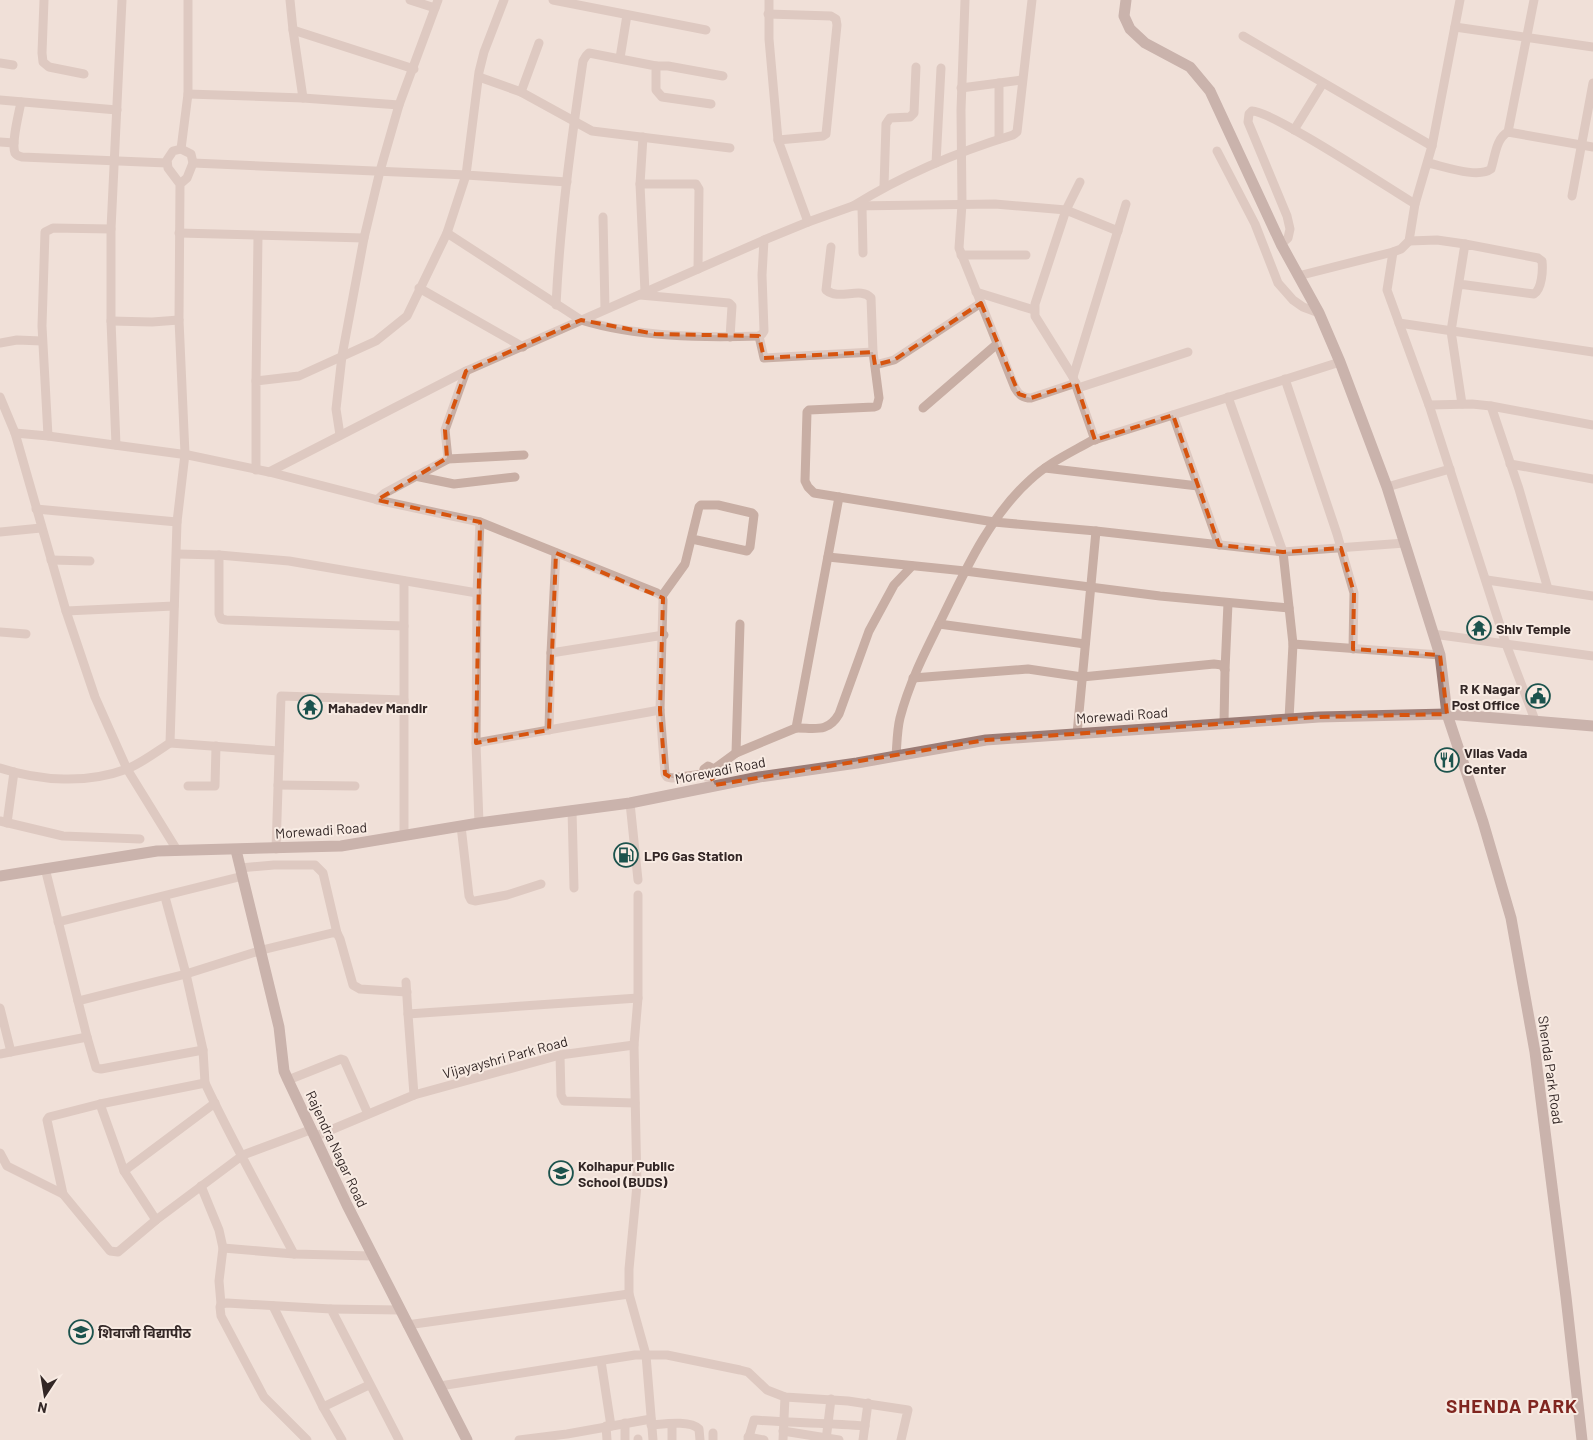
<svg xmlns="http://www.w3.org/2000/svg" width="1593" height="1440" font-family="Barlow,'Noto Sans Devanagari',sans-serif">
	<style>
		.lines { fill: none; stroke-linecap: round; stroke-linejoin: round }
		.street { stroke: #c8aea4; stroke-width: 9 }
		.secondary { stroke: #9b7c76; stroke-width: 11 }
		.marked { fill: none; stroke: #d6540f; stroke-width: 4; stroke-dasharray: 10 6; stroke-linejoin: round }
		.labels { text-anchor: middle; dominant-baseline: central; stroke-width: 4; stroke-linejoin: round; paint-order: stroke }
		.poi-label { font-size: 14px; font-weight: bold; fill: #332726; stroke: #f8ebe3; text-anchor: start }
		.street-label { font-size: 14px; fill: #332726; stroke: #f8ebe3 }
		.district-label { font-size: 19px; font-weight: bold; letter-spacing: 1px; fill: #802620; stroke: #f8ebe3 }
	</style>
	<rect width="100%" height="100%" fill="#f0e0d8"/>
	<g class="lines">
		<g class="street">
			<polyline points="44,0 42,53 43,62 49,67 84,74"/>
			<polyline points="410,0 435,8"/>
			<polyline points="504,0 484,52 479,72 466,175 567,182"/>
			<polyline points="553,0 706,30"/>
			<polyline points="769,0 769,39 778,140 808,222"/>
			<path d="M965,0L961,110L962,204L959,248L1015,388C1019,395 1023,398 1031,398L1076,383"/>
			<polyline points="768,14 831,16 836,19 837,25 826,134 823,136 778,140"/>
			<polyline points="1455,27 1593,47"/>
			<polyline points="293,30 414,69"/>
			<polyline points="1243,36 1432,146"/>
			<polyline points="620,58 627,15"/>
			<polyline points="0,63 13,65"/>
			<polyline points="656,66 668,66 723,76"/>
			<polyline points="479,77 521,92 539,43"/>
			<polyline points="999,83 999,139"/>
			<polyline points="961,88 1022,80"/>
			<polyline points="521,92 592,131 730,148"/>
			<polyline points="188,94 303,98 293,30 290,0"/>
			<polyline points="303,98 399,105"/>
			<polyline points="0,100 117,110"/>
			<path d="M21,102C19,113 11,143 15,153C17,156 19,156 22,157L167,163"/>
			<polyline points="1294,130 1323,83"/>
			<polyline points="1508,132 1534,0"/>
			<polyline points="0,142 14,143"/>
			<polyline points="181,149 188,94 188,0"/>
			<polyline points="1217,151 1255,224 1278,283 1293,300 1303,307 1319,313"/>
			<polyline points="193,163 466,175 447,233 407,316 376,341 299,376 256,381 256,470"/>
			<polyline points="936,163 941,68"/>
			<path d="M1428,163C1443,166 1478,179 1491,169C1495,157 1496,138 1508,132L1593,147"/>
			<polyline points="1080,182 1066,210 1035,304 1035,316 1073,377 1095,440"/>
			<polyline points="640,184 643,137"/>
			<polyline points="884,186 886,124 890,118 910,117 914,113 916,67"/>
			<polyline points="1572,196 1593,83"/>
			<path d="M853,206C903,175 957,152 1013,135L1017,132L1032,0"/>
			<polyline points="862,207 863,253"/>
			<polyline points="603,217 605,309"/>
			<polyline points="179,233 364,238"/>
			<path d="M447,233L581,320C636,337 702,338 759,336L762,334L764,331L762,275L764,240L808,222L853,206L995,204L1066,210L1118,231"/>
			<polyline points="1409,241 1437,240 1465,244"/>
			<path d="M1281,244L1288,238L1290,229L1287,216L1248,122L1249,114L1252,111C1271,110 1390,189 1415,204"/>
			<path d="M831,247L826,290C839,301 861,286 871,298L873,352L879,398L877,406L874,407L809,410L807,412L805,481L808,487L814,493L994,522L1096,531L1283,552L1405,543"/>
			<polyline points="1393,252 1387,290 1430,408 1506,644 1535,720"/>
			<polyline points="961,255 1026,255"/>
			<polyline points="1298,276 1393,252 1401,249 1409,241 1415,204 1432,146 1460,0"/>
			<path d="M1459,284L1534,294C1542,289 1543,270 1542,261L1538,258L1465,244L1451,331L1462,404"/>
			<polyline points="419,288 523,347"/>
			<polyline points="645,292 640,184 696,184 699,189 698,269"/>
			<polyline points="976,292 1034,310"/>
			<polyline points="640,295 729,303 732,306 730,337"/>
			<path d="M556,305C560,223 571,142 583,61L586,56L589,53L656,66V90L662,97L711,104"/>
			<polyline points="111,321 152,322 179,320"/>
			<polyline points="1399,323 1593,352"/>
			<polyline points="759,336 764,358 873,352"/>
			<polyline points="0,343 17,340 42,341"/>
			<polyline points="875,365 894,360 981,303"/>
			<polyline points="1073,377 1126,204"/>
			<polyline points="1285,379 1337,534 1354,593 1353,649"/>
			<polyline points="256,381 258,236"/>
			<polyline points="1078,388 1188,352"/>
			<polyline points="0,397 15,433 66,611 95,697 127,769 177,850"/>
			<polyline points="1228,397 1283,552 1293,644 1289,719"/>
			<polyline points="1429,405 1472,404 1491,406 1593,425"/>
			<polyline points="923,408 997,344"/>
			<polyline points="1173,415 1219,545"/>
			<polyline points="15,433 48,436 188,455 269,472 382,501 480,522 657,593 662,596 663,600 660,710 665,774 667,777 672,778 703,774 704,769 708,766 714,769"/>
			<polyline points="340,435 336,409 342,356 364,238 380,171 399,105 438,0"/>
			<polyline points="48,436 42,326 45,232 53,228 111,229"/>
			<polyline points="116,445 111,321 111,229 122,0"/>
			<polyline points="448,459 445,430 466,371"/>
			<polyline points="1510,464 1593,479"/>
			<polyline points="1045,468 1198,486"/>
			<polyline points="269,472 466,371 764,240"/>
			<polyline points="415,476 454,484 515,477"/>
			<polyline points="1387,487 1450,469"/>
			<polyline points="377,500 385,493 448,459 524,455"/>
			<polyline points="36,509 177,522"/>
			<polyline points="0,532 41,528"/>
			<polyline points="177,554 219,555 289,561 477,593"/>
			<polyline points="219,555 219,614 221,619 226,620 404,626"/>
			<polyline points="828,557 965,571 1160,596 1289,608"/>
			<polyline points="51,560 90,561"/>
			<polyline points="1487,580 1548,589 1519,489 1491,406"/>
			<polyline points="1548,589 1593,596"/>
			<polyline points="662,596 685,564 699,507 701,505 718,505 752,513 754,515 750,547 747,551 692,539"/>
			<polyline points="66,611 174,606"/>
			<polyline points="939,624 1085,644"/>
			<polyline points="0,632 26,634"/>
			<polyline points="1433,634 1593,656"/>
			<polyline points="1293,644 1440,655"/>
			<polyline points="551,653 664,635"/>
			<polyline points="1225,670 1228,603"/>
			<polyline points="913,678 1028,669 1082,677 1214,664 1222,665 1225,670 1224,723"/>
			<path d="M796,728C815,728 828,733 839,714L869,631L894,585L912,566"/>
			<polyline points="549,730 551,653 556,553"/>
			<polyline points="1077,734 1096,531"/>
			<polyline points="170,743 279,751"/>
			<polyline points="476,743 660,710"/>
			<polyline points="736,753 740,624"/>
			<path d="M896,756C897,744 897,730 900,718C909,683 925,652 941,620C965,571 989,517 1030,480C1048,463 1070,453 1091,441L1340,362"/>
			<path d="M0,768C40,781 87,784 127,769C142,763 156,752 170,743L177,522L185,454L179,320L180,184L168,168L167,160L173,151L181,149L191,154L193,163L187,178L180,184"/>
			<polyline points="714,769 736,753 796,728 839,497"/>
			<polyline points="703,774 706,777 711,777 714,773 714,769"/>
			<polyline points="278,785 355,786"/>
			<polyline points="188,786 215,786 216,746"/>
			<polyline points="630,803 638,880"/>
			<polyline points="572,810 574,888"/>
			<polyline points="0,821 63,836 140,839"/>
			<polyline points="7,823 14,772"/>
			<polyline points="479,823 476,743 477,593 480,522"/>
			<polyline points="461,826 469,896 471,900 475,901 507,895 541,884"/>
			<polyline points="404,836 404,581"/>
			<polyline points="276,849 281,696 404,700"/>
			<polyline points="45,868 78,1001"/>
			<polyline points="240,868 274,865 315,865 323,873 337,933 340,939 353,985 360,989 407,992"/>
			<polyline points="638,895 638,998 634,1045 637,1185 629,1269 629,1294 646,1355 653,1440"/>
			<polyline points="165,897 186,974 203,1050 205,1083"/>
			<polyline points="58,922 243,876"/>
			<polyline points="406,982 408,1014"/>
			<polyline points="0,1008 11,1052"/>
			<polyline points="87,1037 96,1068 101,1069 203,1050"/>
			<polyline points="0,1054 87,1037 78,1001 186,974 262,950 332,933 337,933"/>
			<polyline points="560,1055 561,1095 564,1101 635,1103"/>
			<polyline points="288,1080 341,1059 344,1060 368,1114"/>
			<polyline points="414,1095 560,1055 634,1045"/>
			<polyline points="100,1104 124,1171 156,1220"/>
			<polyline points="314,1137 414,1095 408,1014 638,998"/>
			<polyline points="0,1153 7,1166 63,1194"/>
			<polyline points="124,1171 215,1103"/>
			<polyline points="201,1186 219,1230 223,1248 219,1281 221,1304 220,1307 221,1316 264,1397 307,1440"/>
			<polyline points="223,1248 294,1254 372,1256"/>
			<path d="M294,1254C264,1197 232,1141 205,1083L100,1104L49,1117L47,1120L63,1194L110,1251L118,1252L156,1220L243,1155L310,1130"/>
			<polyline points="221,1304 227,1303 331,1309 399,1440"/>
			<polyline points="273,1306 323,1407 342,1440"/>
			<polyline points="331,1309 400,1310"/>
			<polyline points="407,1325 629,1294"/>
			<polyline points="601,1361 611,1426"/>
			<polyline points="440,1386 635,1355 667,1355 740,1370 748,1372 767,1390 785,1397 848,1401 908,1410 901,1440"/>
			<polyline points="323,1407 369,1385"/>
			<polyline points="625,1423 625,1440"/>
			<path d="M651,1425C664,1424 690,1420 699,1429L700,1440"/>
			<polyline points="606,1426 607,1440"/>
			<polyline points="783,1431 839,1440"/>
			<polyline points="713,1433 713,1440"/>
			<polyline points="748,1437 764,1440"/>
			<polyline points="638,1439 638,1440"/>
			<polyline points="519,1440 567,1434 651,1419"/>
			<polyline points="672,1440 672,1424"/>
			<path d="M748,1440L754,1420C791,1423 828,1423 865,1426"/>
			<polyline points="783,1440 785,1397"/>
			<polyline points="826,1440 831,1399"/>
			<polyline points="863,1440 868,1403"/>
		</g>
		<g class="secondary">
			<polyline points="1126,0 1124,16 1130,29 1145,43 1190,67 1210,91 1281,244 1319,313 1340,362 1387,487 1440,655 1447,714 1483,822 1511,918 1535,1052 1566,1297 1582,1440"/>
			<polyline points="236,850 279,1027 284,1071 288,1080 347,1205 467,1440"/>
			<polyline points="0,876 157,851 341,846 479,823 630,803 759,777 857,763 986,740 1319,717 1447,714 1593,726"/>
		</g>
	</g>
	<path d="M0 0H1593V1440H0ZM981,303L1019,394L1031,398L1076,383L1095,440L1173,415L1219,545L1283,552L1341,548L1354,593L1353,649L1440,655L1447,714L1319,717L986,740L715,785L709,773L672,778L665,774L660,710L663,598L556,553L549,730L476,743L480,522L377,500L447,458L445,430L466,371L581,320L655,334L759,336L764,358L873,352L875,365L894,360Z" fill="#f0e0d8" fill-opacity=".55" fill-rule="evenodd"/>
	<path class="marked" d="M981,303L1019,394L1031,398L1076,383L1095,440L1173,415L1219,545L1283,552L1341,548L1354,593L1353,649L1440,655L1447,714L1319,717L986,740L715,785L709,773L672,778L665,774L660,710L663,598L556,553L549,730L476,743L480,522L377,500L447,458L445,430L466,371L581,320L655,334L759,336L764,358L873,352L875,365L894,360Z"/>
	<defs>
		<g id="temple-ring" transform="scale(1.25)"><circle r="9.5" fill="#f8ebe3" stroke="#1c534d" stroke-width="1.5"/><path d="M0-6L5-2H3V0L6.5 2.5H4V6H1.5V3h-3V6H-4V2.5H-6.5L-3 0V-2H-5Z" fill="#1c534d"/></g>
		<g id="civic-ring" transform="scale(1.25)"><circle r="9.5" fill="#f8ebe3" stroke="#1c534d" stroke-width="1.5"/><path d="M-.6-6.5H3V-4.5H.6V-3L4-1V1h2V6H-6V1h2V-1L-.6-3ZM-1.2 2.5V6h2.4V2.5Z" fill="#1c534d"/></g>
		<g id="restaurant-ring" transform="scale(1.25)"><circle r="9.5" fill="#f8ebe3" stroke="#1c534d" stroke-width="1.5"/><path d="M-5-6h1v4h1v-4h1v4h1v-4h1v5L-1.5 .5V6h-2V.5L-5-1ZM5-6V6H3V1.5H1.5Q1.5-4 5-6Z" fill="#1c534d"/></g>
		<g id="fuel-ring" transform="scale(1.25)"><circle r="9.5" fill="#f8ebe3" stroke="#1c534d" stroke-width="1.5"/><path d="M-5.5-6h7V0h2V4h1.3V-2.5L3-4.5l.8-.8L6-3V5H2.5V1h-1V6h-7ZM-4.2-4.7v3.2H.2V-4.7Z" fill="#1c534d"/></g>
		<g id="university-ring" transform="scale(1.25)"><circle r="9.5" fill="#f8ebe3" stroke="#1c534d" stroke-width="1.5"/><path d="M0-5L7-2L0 1L-7-2ZM-4 1L0 2.5L4 1V4Q0 6-4 4Z" fill="#1c534d"/></g>
	</defs>
	<g fill-rule="evenodd">
		<use href="#temple-ring" x="1479" y="628"/>
		<use href="#civic-ring" x="1538" y="696"/>
		<use href="#temple-ring" x="310" y="707"/>
		<use href="#restaurant-ring" x="1447" y="760"/>
		<use href="#fuel-ring" x="626" y="855"/>
		<use href="#university-ring" x="561" y="1173"/>
		<use href="#university-ring" x="81" y="1332"/>
	</g>
	<g class="labels">
		<g class="poi-label">
			<text x="1496" y="628">Shiv Temple</text>
			<text x="1520" y="688" text-anchor="end">R K Nagar<tspan x="1520" dy="16">Post Office</tspan></text>
			<text x="328" y="707">Mahadev Mandir</text>
			<text x="1464" y="752">Vilas Vada<tspan x="1464" dy="16">Center</tspan></text>
			<text x="644" y="855">LPG Gas Station</text>
			<text x="578" y="1165">Kolhapur Public<tspan x="578" dy="16">School (BUDS)</tspan></text>
			<text x="98" y="1332">शिवाजी विद्यापीठ</text>
		</g>
		<g class="street-label">
			<text transform="translate(1122 715) rotate(-4)">Morewadi Road</text>
			<text transform="translate(720 770) rotate(-11)">Morewadi Road</text>
			<text transform="translate(321 830) rotate(-4)">Morewadi Road</text>
			<text transform="translate(505 1057) rotate(-15)">Vijayayshri Park Road</text>
			<text transform="translate(1551 1070) rotate(82)">Shenda Park Road</text>
			<text transform="translate(337 1149) rotate(65)">Rajendra Nagar Road</text>
		</g>
		<g class="district-label">
			<text x="1512" y="1405">SHENDA PARK</text>
		</g>
	</g>
	<g transform="translate(45 1395) rotate(192)" stroke="#f8ebe3" stroke-width="4" paint-order="stroke">
	<path d="M0-4L9 19L0 12L-9 19Z" fill="#332726"/>
	<text y="-8" font-size="14" font-weight="bold" text-anchor="middle" fill="#332726">N</text>
	</g>
</svg>
